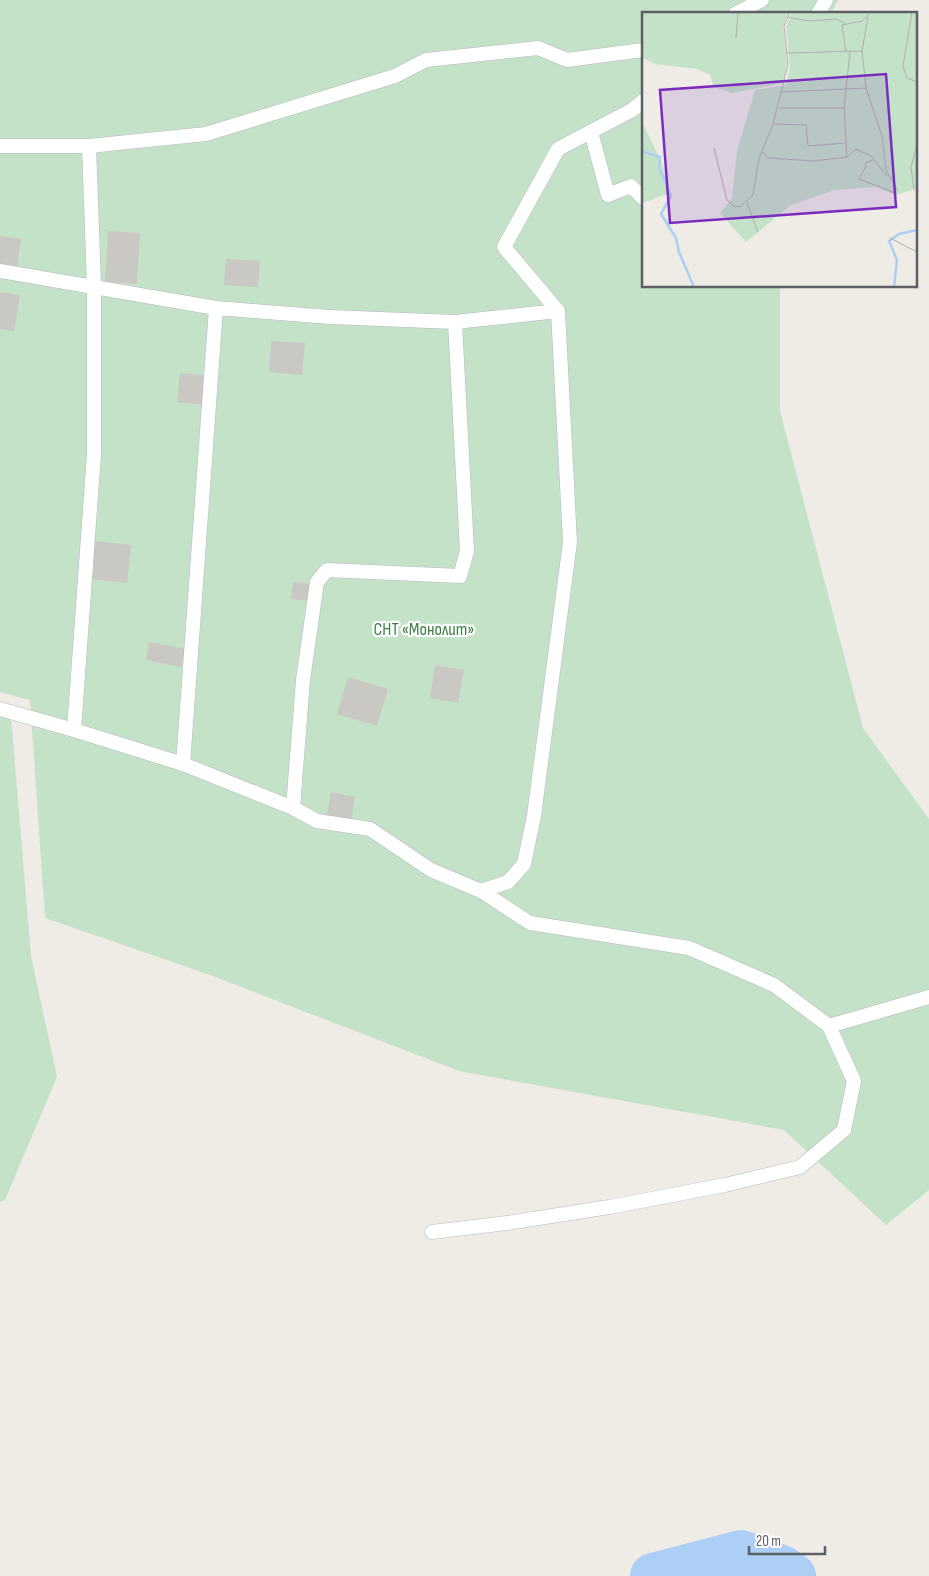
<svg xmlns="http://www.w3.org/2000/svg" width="929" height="1576" font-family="'Sofia Sans Condensed',sans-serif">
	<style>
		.green { fill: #c4e2c7 }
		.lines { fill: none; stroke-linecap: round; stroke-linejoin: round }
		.river { stroke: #adcff6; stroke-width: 46 }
		.building { fill: #c9c8c2 }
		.service-casing { stroke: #b7b9bd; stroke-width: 15 }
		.service { stroke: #fff; stroke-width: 14 }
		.labels { text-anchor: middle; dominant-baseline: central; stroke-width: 4.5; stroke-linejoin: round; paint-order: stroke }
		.park-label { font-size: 18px; fill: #3f8148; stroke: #fff }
		.inset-river { fill: none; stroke: #adcff6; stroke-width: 2.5 }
		.inset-road { fill: none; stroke: #b0b0ad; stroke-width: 1 }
		.view { fill: #7b2cbf; fill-opacity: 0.15; stroke: #7b2cbf; stroke-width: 2.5 }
		.inset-edge { fill: none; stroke: #5d5f64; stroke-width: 2.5 }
	</style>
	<rect width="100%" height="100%" fill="#eeece5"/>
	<g class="green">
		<polygon points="0,0 838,0 831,14 643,14 643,286 780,286 780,411 863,728 929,819 929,1190 886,1225 784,1130 459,1071 210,975 45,918 30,700 0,692"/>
		<polygon points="0,713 11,716 31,956 57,1077 5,1200 0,1202"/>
		<polygon points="724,1561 728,1576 632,1576"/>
	</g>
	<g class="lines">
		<polyline class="river" points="653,1576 741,1553 782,1568 793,1576"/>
	</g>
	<g class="building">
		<polygon points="108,231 140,233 137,284 105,282"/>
		<polygon points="0,236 21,239 17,267 0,265"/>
		<polygon points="226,259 260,261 258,287 224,285"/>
		<polygon points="0,292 20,295 14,331 0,329"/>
		<polygon points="271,341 305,343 302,375 269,372"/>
		<polygon points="180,373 208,376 205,405 177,402"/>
		<polygon points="94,541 131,545 127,583 90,579"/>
		<polygon points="293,582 312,584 311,601 291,599"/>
		<polygon points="149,642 185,649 181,667 146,660"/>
		<polygon points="435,665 464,670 458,703 430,698"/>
		<polygon points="348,677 388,689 377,726 337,714"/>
		<polygon points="331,792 355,797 351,820 327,815"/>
	</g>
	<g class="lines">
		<g class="service-casing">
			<g id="service">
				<polyline points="735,14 762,0"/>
				<polyline points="818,14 826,0"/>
				<polyline points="591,132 608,195 631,186 643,198"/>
				<polyline points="0,146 89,146 94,286 94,454 74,730"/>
				<polyline points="89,146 206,134 395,76 426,60 538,48 567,60 643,50"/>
				<polyline points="0,271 216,308 330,317 455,322 558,311"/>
				<polyline points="0,709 74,730 183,764 293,808 303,680 317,582 327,570 460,576 467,551 455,322"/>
				<polyline points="183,764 216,308"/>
				<polyline points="293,808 317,821 370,829 431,870 481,891 530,923 689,948 774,985 829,1026 854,1081 844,1130 800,1167 725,1185 609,1207 507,1223 432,1232"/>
				<polyline points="481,891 508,882 524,864 534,816 570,542 558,311 504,247 558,149 632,110 643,101"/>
				<polyline points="829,1026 929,997"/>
			</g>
		</g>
		<use href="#service" class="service"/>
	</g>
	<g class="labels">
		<g class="park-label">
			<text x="424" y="629">СНТ «Монолит»</text>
		</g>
	</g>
	<g transform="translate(642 12)">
		<rect width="275" height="275" fill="#eeece5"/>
		<path d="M0,0H147L141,14L145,51L142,71L90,81L72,75L68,63L55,57L13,52L0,45ZM150,0H275V176L254,183L234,175L193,178L149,193L104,230L78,201L90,186L95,139L113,78L144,73L148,55L144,14ZM0,110L20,151L28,181L0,191Z" fill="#c4e2c7"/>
		<path class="inset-river" d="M0,139L18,145L17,156L29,184L19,202L34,226L37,240L52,275M252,275L255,248L247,229L257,222L275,218"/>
		<path class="inset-road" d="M148,0L142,14L146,52L131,112L164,113L166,134L203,131M270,0L261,54L265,66L273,69M145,5L167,9L194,7L203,11M94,26L96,0M204,40L200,13L220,9L229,0M145,41L220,39M275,69V98M224,76L240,124L244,158L255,177L253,181L217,167L224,154L223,151L231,148M140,80L224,76L220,39L226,5M137,96H202M72,136L85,188L91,194L98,195L111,183L117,147L131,112M121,140L126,146L172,149L205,145L214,137L229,144L245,164M205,145L202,96L208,40M272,178L269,155L275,133M105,191L116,220M248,226L275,240"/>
		<path class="view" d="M244,62L254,195L28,211L18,78Z"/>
		<rect width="275" height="275" class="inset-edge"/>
	</g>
	<path d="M749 1546v8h76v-8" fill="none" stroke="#5d5f64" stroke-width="2.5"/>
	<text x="756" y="1546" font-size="15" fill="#5d5f64" stroke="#ffffff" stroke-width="4" paint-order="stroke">20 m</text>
</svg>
